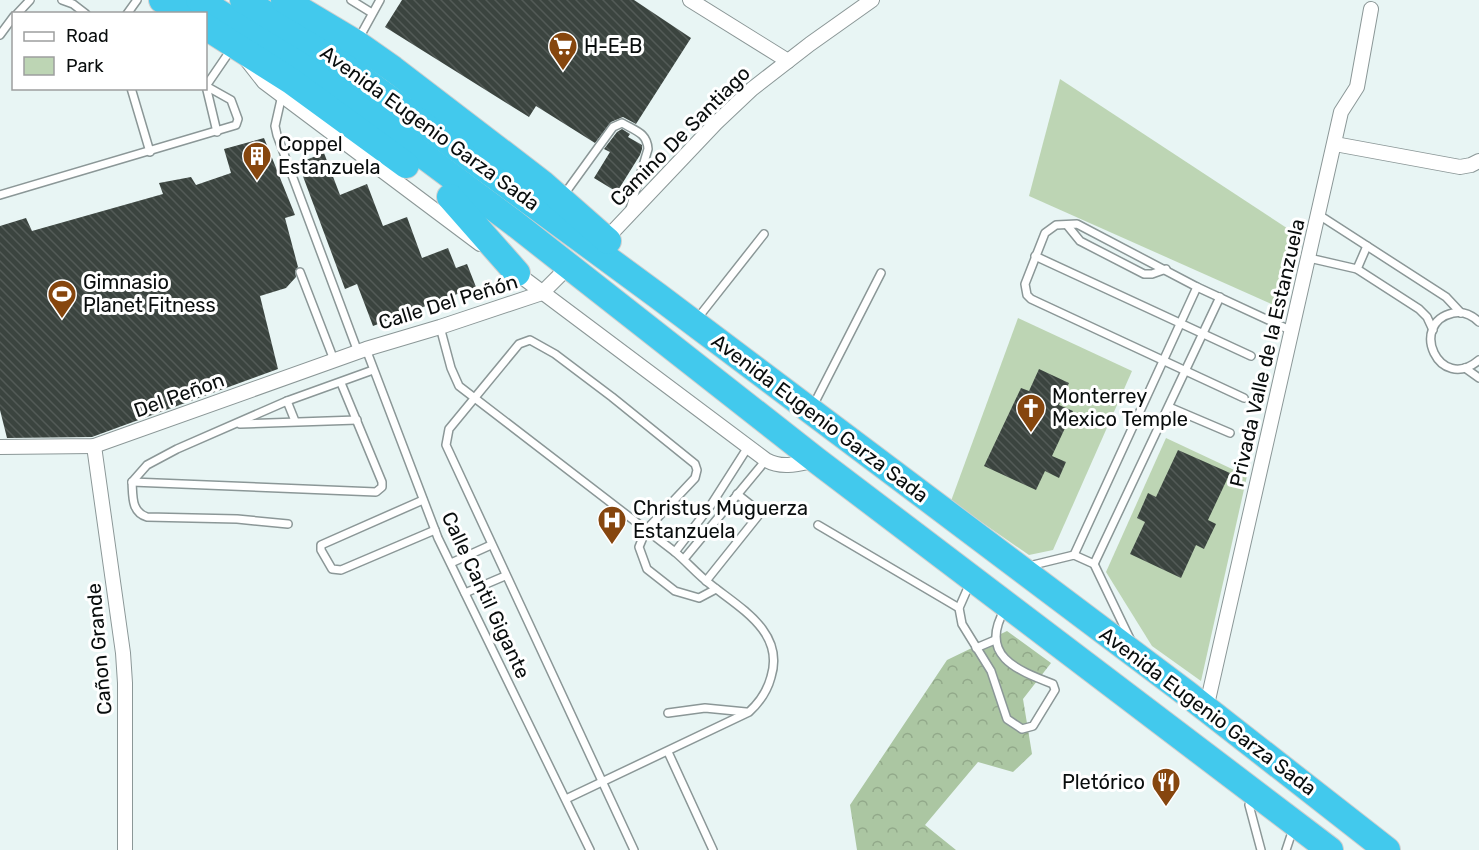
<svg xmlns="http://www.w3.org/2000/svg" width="1479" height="850" font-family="Rubik,sans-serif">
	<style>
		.green { fill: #bdd5b4 }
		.forest { fill: url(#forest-crowns) }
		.building { fill: url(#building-back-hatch) }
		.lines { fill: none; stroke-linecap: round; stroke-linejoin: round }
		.lane-casing { stroke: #8b9797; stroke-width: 10 }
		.street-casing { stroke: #8b9797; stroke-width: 16 }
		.highway-casing { stroke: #cecfcf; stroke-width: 28 }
		.lane { stroke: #fff; stroke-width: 7 }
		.street { stroke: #fff; stroke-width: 14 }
		.highway { stroke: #42c9ed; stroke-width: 26 }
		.labels { text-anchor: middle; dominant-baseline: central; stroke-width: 6; stroke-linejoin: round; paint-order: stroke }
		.poi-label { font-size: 20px; fill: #090d0d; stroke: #fff; text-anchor: start }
		.street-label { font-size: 20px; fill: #090d0d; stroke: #fff }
	</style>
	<defs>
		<pattern id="forest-crowns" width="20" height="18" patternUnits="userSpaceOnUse" patternTransform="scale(1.5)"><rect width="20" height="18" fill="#abc6a2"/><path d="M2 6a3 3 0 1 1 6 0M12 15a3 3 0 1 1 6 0" fill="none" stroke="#92a98a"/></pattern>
		<pattern id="building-back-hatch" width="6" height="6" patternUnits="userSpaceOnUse" patternTransform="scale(1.5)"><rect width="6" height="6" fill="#3b443f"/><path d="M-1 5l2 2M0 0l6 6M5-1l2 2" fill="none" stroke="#535b57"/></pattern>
	</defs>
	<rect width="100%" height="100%" fill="#e8f5f4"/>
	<g class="green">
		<polygon points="1060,79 1302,238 1285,310 1029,196"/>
		<polygon points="1018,318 1132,371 1053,550 1029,555 951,501"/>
		<polygon points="1166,438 1247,476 1201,681 1152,646 1106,572"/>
	</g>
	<polygon class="forest" points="1007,631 1051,663 1023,699 1032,754 1013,772 978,762 925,825 956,850 857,850 850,805 947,660"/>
	<g class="building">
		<polygon points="402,0 634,0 691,38 636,124 623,117 611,122 595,143 536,106 529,117 385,27"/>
		<polygon points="622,129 630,134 628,137 642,145 642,149 640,155 617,192 594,178 610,152 604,149 617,132"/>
		<polygon points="264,138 295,215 285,218 298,267 295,271 296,277 286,288 260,296 278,369 92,437 7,438 0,410 0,226 26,218 32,231 163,194 159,183 191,177 196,185 231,173 224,149"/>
		<polygon points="324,153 340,195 367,184 383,226 407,217 422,258 448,248 456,268 467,264 476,287 373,326 357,284 345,289 298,163"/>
		<polygon points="1039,369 1069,383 1059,405 1073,411 1052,456 1066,462 1059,478 1045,471 1036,490 984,466 1021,388 1029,391"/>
		<polygon points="1178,450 1230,473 1208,520 1216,524 1204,549 1196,545 1181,578 1130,554 1145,522 1137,518 1148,493 1156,497"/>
	</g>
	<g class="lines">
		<g class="lane-casing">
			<g id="lane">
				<polyline points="62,0 73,4 86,14"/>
				<polyline points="351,0 372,13"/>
				<polyline points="17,14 30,0"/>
				<polyline points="127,14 137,0"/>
				<polyline points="0,35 14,16"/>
				<polyline points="358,40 380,0"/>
				<polyline points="131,88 150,152"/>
				<polyline points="282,95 275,126 277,135 358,352"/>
				<polyline points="217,132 206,86 232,48"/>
				<polyline points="0,195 236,125 238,119 231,100 206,86"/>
				<path d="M563,196L613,127L622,123C636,131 647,133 648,149L630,209"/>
				<polyline points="1319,215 1446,297 1461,313"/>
				<polyline points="1067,225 1080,241 1144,274 1152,274 1166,269"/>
				<polyline points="1035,256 1251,356"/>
				<polyline points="1309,258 1357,269 1419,309 1427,317 1433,330"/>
				<polyline points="1357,269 1367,246"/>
				<polyline points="300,272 334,360"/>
				<polyline points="697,319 764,234"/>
				<path d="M1479,322C1472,315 1463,311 1453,313C1408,323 1439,394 1479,360"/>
				<path d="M440,327L451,368L459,386L675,552C687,562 697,574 710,584C740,608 785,632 771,677C767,692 760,702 749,712L566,799"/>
				<polyline points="366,349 438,538 590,850"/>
				<polyline points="1465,368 1479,378"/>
				<polyline points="1244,398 1031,299 1027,295 1025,284 1045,233 1056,225 1077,224 1197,287 1292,331"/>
				<polyline points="287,401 295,421"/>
				<polyline points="813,406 881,273"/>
				<polyline points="1169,407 1230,433"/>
				<polyline points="240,424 357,420"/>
				<polyline points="132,482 376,492 382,487 382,482 341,383"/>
				<polyline points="423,500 321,545 321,550 332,569 341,570 435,530"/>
				<path d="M288,524L237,519L147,517C131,512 133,496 132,482L147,465L177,449L287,401L373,370"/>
				<polyline points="818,525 959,608"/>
				<polyline points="675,552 711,505 748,447"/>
				<polyline points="1074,555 1197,287"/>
				<polyline points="684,559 766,460"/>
				<polyline points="451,563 491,545"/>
				<polyline points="1094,564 1220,297"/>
				<polyline points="1029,566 1074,555 1094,564 1131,641"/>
				<polyline points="706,581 758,516 756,509 737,494"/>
				<path d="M970,583L959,608L962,624L991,671L1007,719L1022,729L1033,726L1055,690L1053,684C1016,670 978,655 1005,609"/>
				<polyline points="465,593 505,576"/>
				<polyline points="976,648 995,640"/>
				<polyline points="668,713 705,708 746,712"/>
				<polyline points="668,752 713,850"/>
				<polyline points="1249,805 1261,850"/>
				<polyline points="634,850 446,445 449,429 519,344 530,340 555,354 612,397 695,464 697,470 695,478 646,530 639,547 647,569 675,591 699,598 716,589"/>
				<polyline points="1286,850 1291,835"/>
			</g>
		</g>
		<g class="street-casing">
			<g id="street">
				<polyline points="690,0 788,61"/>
				<polyline points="246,59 264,82 480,244"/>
				<polyline points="1335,144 1460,167 1471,165 1479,161"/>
				<polyline points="606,239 716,123 752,89 810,44 872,0"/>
				<path d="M514,271L766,460C782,469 798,464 816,460"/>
				<polyline points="94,446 123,653 125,683 125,850"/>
				<polyline points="0,447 94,446 366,349 440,327 542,293 560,275"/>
				<polyline points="1206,709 1341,112 1357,87 1371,9"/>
			</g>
		</g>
		<g class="highway-casing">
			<g id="highway">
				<polyline points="162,0 185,14"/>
				<polyline points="199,0 302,65 514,223 816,460 1330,850"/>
				<polyline points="243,0 315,44 658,296 1186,693 1387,850"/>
				<polyline points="284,0 356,43 393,69 542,183 608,241"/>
				<polyline points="206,27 291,81 406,165"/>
				<polyline points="450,197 517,273"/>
			</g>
		</g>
		<use href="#lane" class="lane"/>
		<use href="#street" class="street"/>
		<use href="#highway" class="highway"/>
	</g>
	<defs>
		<g id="supermarket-pin" transform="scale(1.5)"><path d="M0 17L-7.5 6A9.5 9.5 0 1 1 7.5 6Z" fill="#86460e" stroke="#fff"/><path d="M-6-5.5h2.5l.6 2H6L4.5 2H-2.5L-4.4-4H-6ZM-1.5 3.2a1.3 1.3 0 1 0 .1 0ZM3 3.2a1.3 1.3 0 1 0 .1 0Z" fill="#fff"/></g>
		<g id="building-pin" transform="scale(1.5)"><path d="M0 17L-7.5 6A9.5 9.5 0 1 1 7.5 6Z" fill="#86460e" stroke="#fff"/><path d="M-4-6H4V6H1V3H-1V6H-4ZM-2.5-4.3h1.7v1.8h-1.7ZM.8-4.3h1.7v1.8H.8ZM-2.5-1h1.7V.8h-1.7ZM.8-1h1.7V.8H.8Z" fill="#fff"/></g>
		<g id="stadium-pin" transform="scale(1.5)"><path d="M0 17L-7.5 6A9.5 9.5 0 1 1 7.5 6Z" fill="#86460e" stroke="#fff"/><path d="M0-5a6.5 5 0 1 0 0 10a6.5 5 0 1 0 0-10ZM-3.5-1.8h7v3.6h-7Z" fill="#fff"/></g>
		<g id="church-pin" transform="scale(1.5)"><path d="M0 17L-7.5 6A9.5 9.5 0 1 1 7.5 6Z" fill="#86460e" stroke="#fff"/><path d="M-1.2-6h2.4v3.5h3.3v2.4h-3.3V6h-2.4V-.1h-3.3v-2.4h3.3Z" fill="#fff"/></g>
		<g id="hospital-pin" transform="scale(1.5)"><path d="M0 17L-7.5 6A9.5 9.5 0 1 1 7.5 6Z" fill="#86460e" stroke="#fff"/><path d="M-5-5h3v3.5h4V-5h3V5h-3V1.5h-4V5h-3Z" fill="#fff"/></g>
		<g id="restaurant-pin" transform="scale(1.5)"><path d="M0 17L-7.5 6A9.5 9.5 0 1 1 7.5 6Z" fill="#86460e" stroke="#fff"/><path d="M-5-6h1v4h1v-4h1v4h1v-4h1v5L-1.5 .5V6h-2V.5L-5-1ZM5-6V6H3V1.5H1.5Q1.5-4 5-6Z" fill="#fff"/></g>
	</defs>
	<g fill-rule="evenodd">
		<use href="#supermarket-pin" x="563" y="46"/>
		<use href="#building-pin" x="257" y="156"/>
		<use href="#stadium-pin" x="62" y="294"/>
		<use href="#church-pin" x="1031" y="408"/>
		<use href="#hospital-pin" x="612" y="520"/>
		<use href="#restaurant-pin" x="1166" y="782"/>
	</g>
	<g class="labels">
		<g class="poi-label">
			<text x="584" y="46">H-E-B</text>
			<text x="278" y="144">Coppel<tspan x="278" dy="23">Estanzuela</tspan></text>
			<text x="83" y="282">Gimnasio<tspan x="83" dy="23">Planet Fitness</tspan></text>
			<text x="1052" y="396">Monterrey<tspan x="1052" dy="23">Mexico Temple</tspan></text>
			<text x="633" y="508">Christus Muguerza<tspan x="633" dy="23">Estanzuela</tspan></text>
			<text x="1145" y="782" text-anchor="end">Pletórico</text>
		</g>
		<g class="street-label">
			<text transform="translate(430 128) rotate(36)">Avenida Eugenio Garza Sada</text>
			<text transform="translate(680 136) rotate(-45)">Camino De Santiago</text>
			<text transform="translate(448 302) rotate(-17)">Calle Del Peñón</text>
			<text transform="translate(1267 353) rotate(-77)">Privada Valle de la Estanzuela</text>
			<text transform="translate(179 395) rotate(-20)">Del Peñon</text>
			<text transform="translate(820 418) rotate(37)">Avenida Eugenio Garza Sada</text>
			<text transform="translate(486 595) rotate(65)">Calle Cantil Gigante</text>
			<text transform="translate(99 649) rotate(-95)">Cañon Grande</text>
			<text transform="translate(1208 711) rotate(37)">Avenida Eugenio Garza Sada</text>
		</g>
	</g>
	<rect x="12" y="12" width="195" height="78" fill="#ffffff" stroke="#9d9e9e" stroke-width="1.5"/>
	<rect x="24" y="32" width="30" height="9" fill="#ffffff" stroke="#9d9e9e" stroke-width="1.5"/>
	<text x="66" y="42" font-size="18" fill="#090d0d">Road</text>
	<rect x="24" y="57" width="30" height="18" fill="#bdd5b4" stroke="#9d9e9e" stroke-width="1.5"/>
	<text x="66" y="72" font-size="18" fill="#090d0d">Park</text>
</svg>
